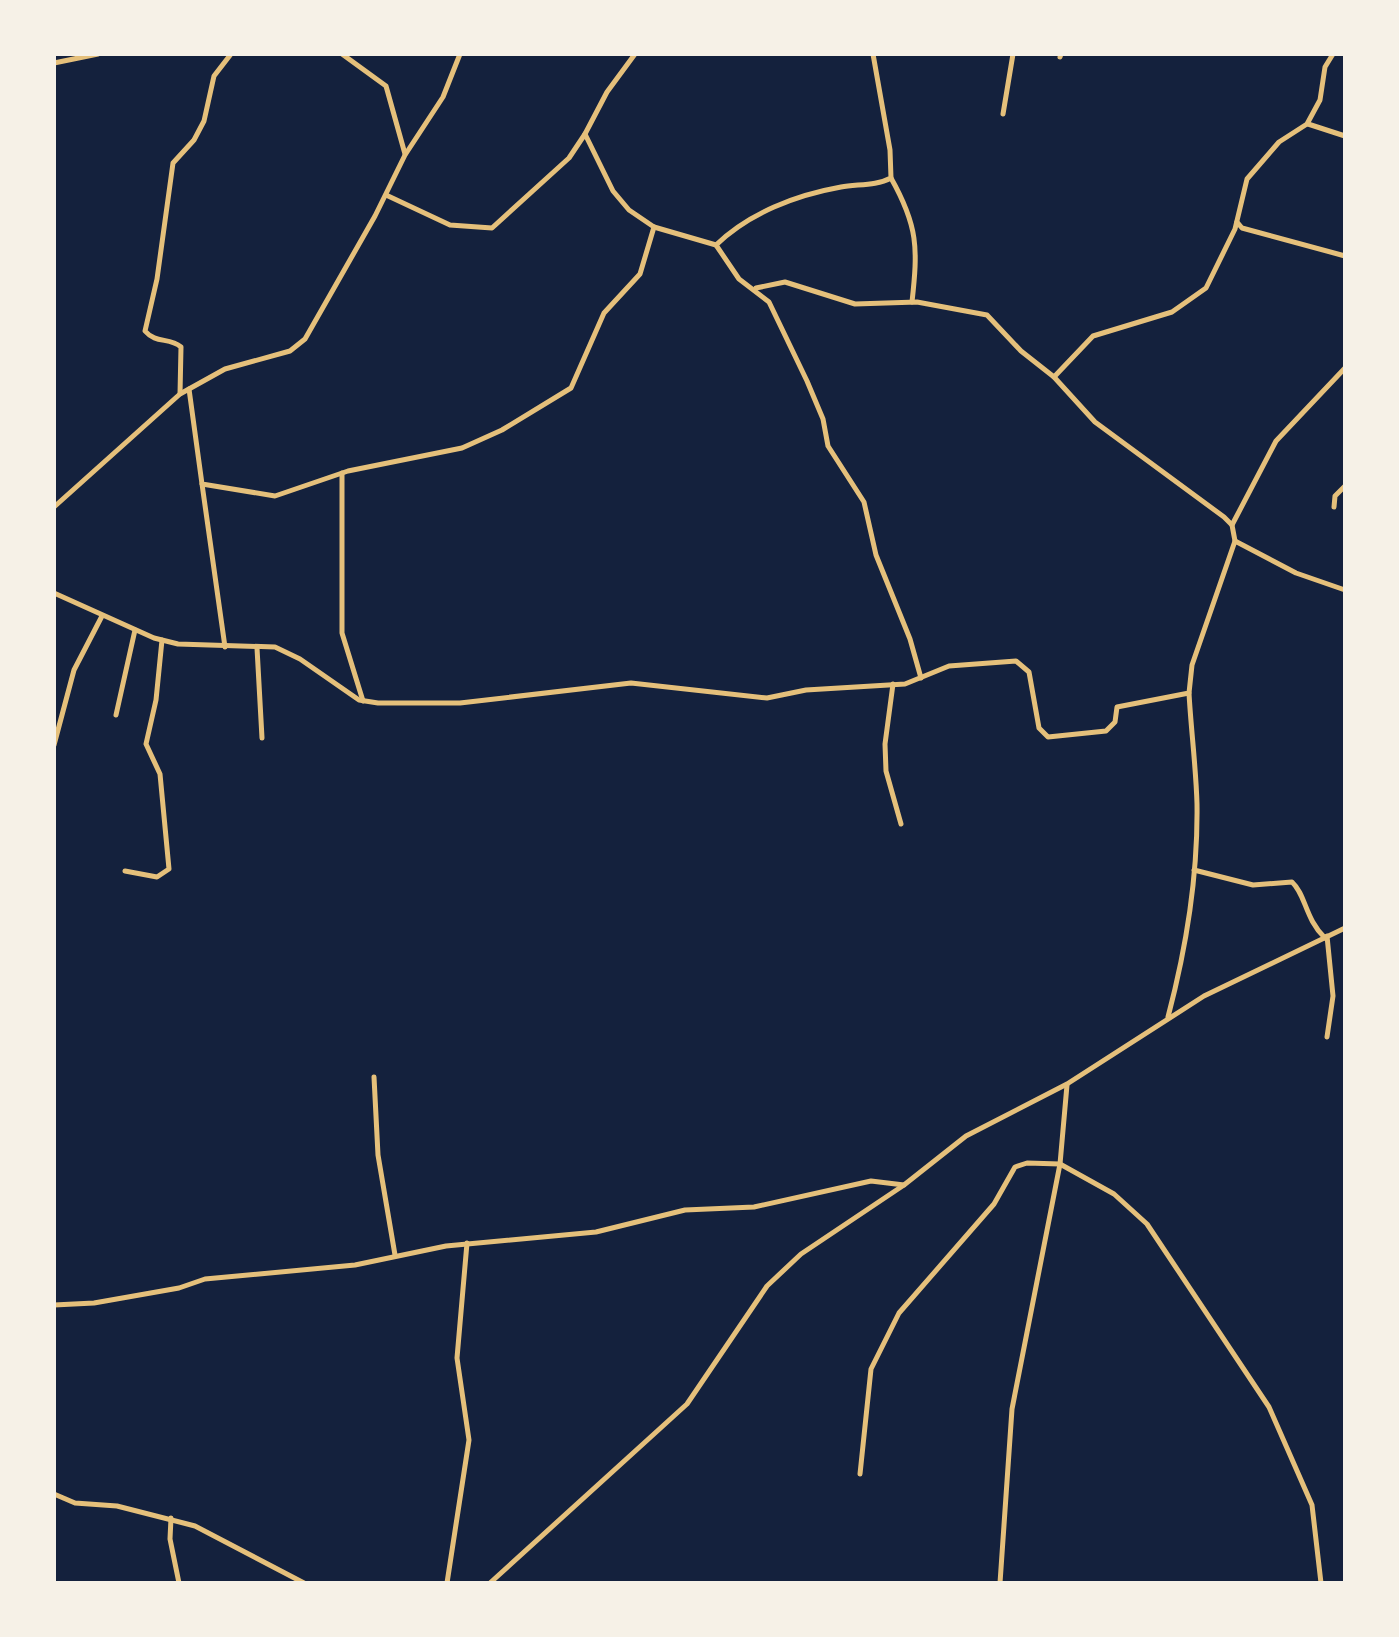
<svg xmlns="http://www.w3.org/2000/svg" width="1399" height="1637" font-family="'IBM Plex Sans',sans-serif">
	<style>
		.lines { fill: none; stroke-linecap: round; stroke-linejoin: round }
		.minor { stroke: #e5c07b; stroke-width: 5 }
	</style>
	<rect width="100%" height="100%" fill="#14213d"/>
	<g class="lines">
		<g class="minor">
			<polyline points="342,54 386,86 405,154"/>
			<polyline points="1060,57 1061,54"/>
			<polyline points="54,63 98,54"/>
			<polyline points="1003,114 1013,54"/>
			<polyline points="1308,124 1345,136"/>
			<polyline points="585,134 607,92 635,54"/>
			<path d="M891,178C918,226 918,248 912,302"/>
			<polyline points="386,195 450,225 492,228 569,158 585,134 613,191 629,210 654,227 716,245 739,279 769,302 807,381 823,419 828,446 864,502 876,555 910,639 921,678"/>
			<polyline points="1237,222 1242,228 1345,256"/>
			<path d="M716,245C749,213 796,195 841,187C857,184 876,186 891,178L890,150L873,54"/>
			<polyline points="756,288 785,282 855,304 917,302 987,315 1021,351 1054,377 1095,422 1224,517 1232,525 1235,541"/>
			<polyline points="1054,377 1093,336 1172,312 1206,288 1235,229 1247,179 1279,142 1307,124 1320,100 1325,67 1333,54"/>
			<polyline points="189,389 202,484 275,496 348,471 462,448 502,430 571,388 604,313 640,274 654,227"/>
			<path d="M180,394L181,347C169,337 156,344 145,331L157,279L173,163L194,140L204,121L214,76L231,54"/>
			<polyline points="342,473 342,633 363,701"/>
			<polyline points="202,484 225,647"/>
			<polyline points="54,507 180,394 225,369 290,351 305,339 375,216 405,155 443,97 460,54"/>
			<polyline points="1334,507 1335,496 1345,486"/>
			<polyline points="1232,525 1276,441 1345,368"/>
			<polyline points="54,593 154,638 178,644 275,647 300,659 359,700 378,703 460,703 631,683 767,698 806,690 905,684 949,666 1016,661 1029,672 1039,728 1048,737 1106,731 1115,722 1117,707 1189,693 1192,665 1235,541 1296,573 1345,590"/>
			<polyline points="257,648 262,738"/>
			<polyline points="893,684 885,744 886,771 901,824"/>
			<polyline points="116,715 135,630"/>
			<polyline points="54,745 74,670 102,616"/>
			<path d="M1194,870L1253,885L1292,882C1306,895 1305,919 1325,938"/>
			<polyline points="125,871 157,877 169,869 160,774 146,744 156,700 162,640"/>
			<polyline points="1327,936 1333,996 1327,1037"/>
			<path d="M1168,1017C1186,949 1198,875 1197,804C1196,767 1191,730 1189,693"/>
			<polyline points="374,1077 378,1155 395,1255"/>
			<polyline points="54,1305 94,1303 179,1288 205,1279 355,1265 446,1246 596,1232 685,1210 754,1207 871,1181 904,1185"/>
			<polyline points="860,1474 871,1369 899,1313 994,1204 1015,1167 1027,1163 1060,1164 1114,1194 1147,1224 1269,1407 1312,1505 1321,1583"/>
			<polyline points="54,1494 75,1503 117,1506 195,1526 304,1583"/>
			<polyline points="171,1518 170,1539 179,1583"/>
			<polyline points="447,1583 469,1440 457,1358 467,1243"/>
			<polyline points="490,1583 687,1404 767,1286 801,1254 904,1185 966,1136 1067,1084 1204,996 1345,928"/>
			<polyline points="1000,1583 1012,1409 1060,1164 1067,1085"/>
		</g>
	</g>
	<rect width="1399" height="1637" fill="none" stroke="#f6f1e7" stroke-width="112"/>
</svg>
